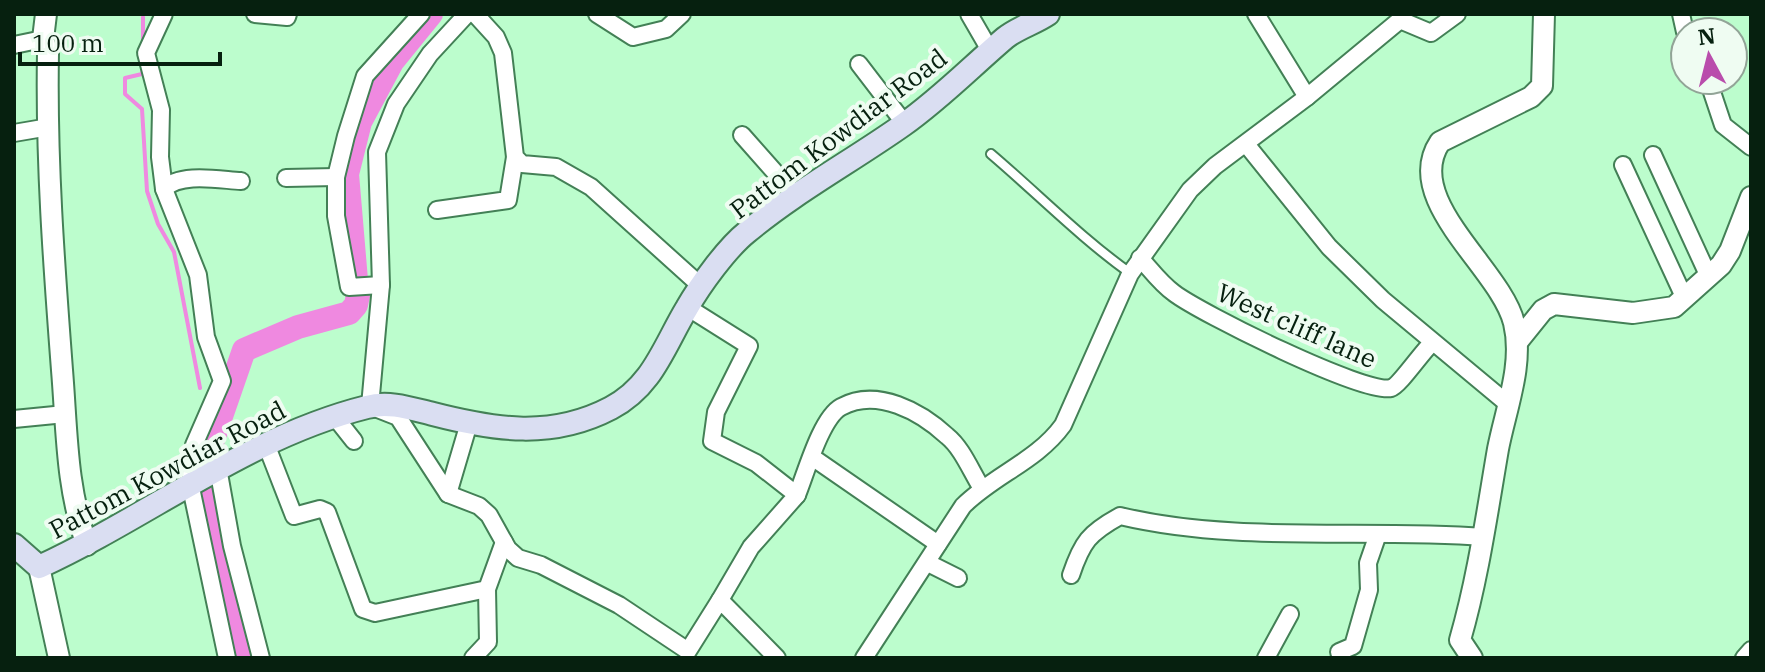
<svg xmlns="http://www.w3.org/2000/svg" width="1765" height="672" font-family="'IBM Plex Serif',serif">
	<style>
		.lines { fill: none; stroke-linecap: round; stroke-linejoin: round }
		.stream { stroke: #ef89e0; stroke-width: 4 }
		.river { stroke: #ef89e0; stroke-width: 24 }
		.service-casing { stroke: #438056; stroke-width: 12 }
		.minor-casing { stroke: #438056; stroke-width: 20 }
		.tertiary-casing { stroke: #438056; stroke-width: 24 }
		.secondary-casing { stroke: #438056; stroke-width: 26 }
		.service { stroke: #fff; stroke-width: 8 }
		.minor { stroke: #fff; stroke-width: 16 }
		.tertiary { stroke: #fff; stroke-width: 20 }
		.secondary { stroke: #dadef2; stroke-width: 22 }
		.labels { text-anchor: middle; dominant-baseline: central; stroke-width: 8; stroke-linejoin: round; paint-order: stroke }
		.street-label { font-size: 26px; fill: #06200f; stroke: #effcf2 }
	</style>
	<rect width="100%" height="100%" fill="#bcfdcd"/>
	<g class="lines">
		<g class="stream">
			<polyline points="143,42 143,17"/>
			<polyline points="143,69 142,74 125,78 125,94 142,109 147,191 158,224 174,252 200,388"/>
		</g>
		<g class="river">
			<polyline points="356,280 347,174 360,122 392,62 431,14"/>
			<polyline points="242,658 218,545 209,451 244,350 298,327 349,313 356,305 358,295"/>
		</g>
		<g class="service-casing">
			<path id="service" d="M991,154C1038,194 1081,238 1130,273"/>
		</g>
		<g class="minor-casing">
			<g id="minor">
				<polyline points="164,14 146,53 161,110 160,157 164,189"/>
				<polyline points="255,14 287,17 288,14"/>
				<polyline points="467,14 430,54 396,104 377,152 381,285 370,406 398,417 448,494 479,506 489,515 508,549 518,558 541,565 619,605 688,651 720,600 777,658"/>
				<polyline points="475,14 496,37 503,53 515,157 522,164 556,167 591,187 702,287"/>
				<polyline points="597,14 633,37 666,29 682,14"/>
				<polyline points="969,14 991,52"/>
				<polyline points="1256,14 1307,97"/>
				<polyline points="1681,14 1685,32"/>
				<polyline points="14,45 43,39"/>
				<polyline points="859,64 905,124"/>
				<polyline points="1708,80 1723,125 1751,147"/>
				<polyline points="14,133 49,127"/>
				<polyline points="742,135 796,196"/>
				<polyline points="1246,144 1329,247 1383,300 1508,404"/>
				<polyline points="1653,155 1709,277"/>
				<polyline points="1623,165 1685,299"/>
				<polyline points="286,178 336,177"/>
				<polyline points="437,210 508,200 515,157"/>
				<path d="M1140,258C1151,270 1161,284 1174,293C1200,313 1365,395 1391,388C1399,386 1422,352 1431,344"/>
				<polyline points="381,285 349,287 336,216 336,177 346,136 365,76 421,14"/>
				<polyline points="687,307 749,346 716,412 712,441 756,463 797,495 751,547 720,600"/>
				<polyline points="335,417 354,441"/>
				<polyline points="14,419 65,414"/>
				<polyline points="266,444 294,516 320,509 327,512 363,609 375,613 487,589 504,542"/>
				<polyline points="812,457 938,544"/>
				<polyline points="218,468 232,546 261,658"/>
				<polyline points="448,494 469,423"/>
				<path d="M797,495C806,473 821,418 841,407C877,387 921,412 947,436C962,448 971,471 981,487"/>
				<polyline points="928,563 958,578"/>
				<path d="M1071,575C1082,542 1089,533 1120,516C1239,544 1362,528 1484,537"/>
				<polyline points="1339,652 1353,646 1369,590 1368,563 1378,534"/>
				<path d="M227,658L190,483L194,445L222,381L206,337L198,275L164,189C180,172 220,180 241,181"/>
				<polyline points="473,658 488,642 487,589"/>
				<path d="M864,658L963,506C994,475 1037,461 1063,425L1130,274L1190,190L1215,166L1307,97L1400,20L1431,33L1457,14"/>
				<polyline points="1266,658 1290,614"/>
				<polyline points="1744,658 1751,650"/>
			</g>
		</g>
		<g class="tertiary-casing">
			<g id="tertiary">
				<path d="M46,14L43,39L48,53C46,159 54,265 62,370C67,430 66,488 87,545"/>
				<polyline points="1518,341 1543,310 1554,304 1633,313 1674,307 1721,265 1730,251 1751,197"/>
				<polyline points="39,567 59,658"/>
				<path d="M1472,658L1460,640C1478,578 1487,513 1498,449C1506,408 1524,364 1514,323C1501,269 1401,200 1440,142L1531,97L1542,86L1544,14"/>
			</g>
		</g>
		<g class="secondary-casing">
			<path id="secondary" d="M14,545L39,567C150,516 247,437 367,407C390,401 412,409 433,414C495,430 552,439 611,408C653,386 664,346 687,308C700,285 727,248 747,232C795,192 852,161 903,125C940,99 971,67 1005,38C1017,28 1035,23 1048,14"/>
		</g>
		<use href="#service" class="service"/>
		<use href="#minor" class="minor"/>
		<use href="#tertiary" class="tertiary"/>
		<use href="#secondary" class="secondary"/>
	</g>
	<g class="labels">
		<g class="street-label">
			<text transform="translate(838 133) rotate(-37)">Pattom Kowdiar Road</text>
			<text transform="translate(1297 325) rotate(24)">West cliff lane</text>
			<text transform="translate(167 469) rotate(-28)">Pattom Kowdiar Road</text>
		</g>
	</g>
	<rect width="1765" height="672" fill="none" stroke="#06200f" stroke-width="32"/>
	<g transform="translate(1709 56) rotate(353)"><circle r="38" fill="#effcf2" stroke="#92a497" stroke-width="2"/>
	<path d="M0-6L14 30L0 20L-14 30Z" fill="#b94dac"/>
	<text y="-12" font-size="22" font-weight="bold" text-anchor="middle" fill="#06200f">N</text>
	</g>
	<path d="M20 52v12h200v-12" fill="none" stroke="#06200f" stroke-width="4"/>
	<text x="32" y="52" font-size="24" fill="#06200f" stroke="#effcf2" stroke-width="6" paint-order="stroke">100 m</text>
</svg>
